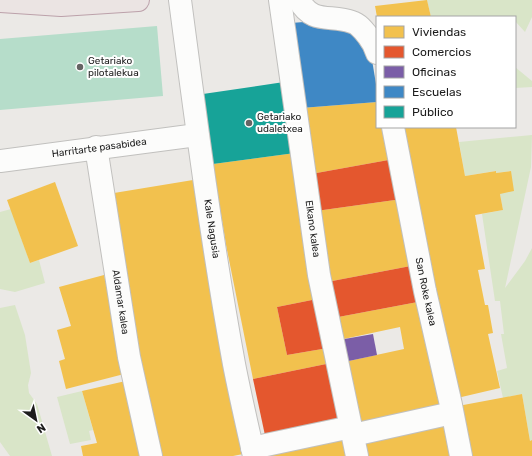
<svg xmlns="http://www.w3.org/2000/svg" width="532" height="456" font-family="Rubik,sans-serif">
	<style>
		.grass { fill: #d9e5c8 }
		.pitch { fill: #b6ddca }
		.homes { fill: #f2c14e }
		.shops { fill: #e4572e }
		.offices { fill: #7b5ea7 }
		.schools { fill: #3f88c5 }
		.public { fill: #17a398 }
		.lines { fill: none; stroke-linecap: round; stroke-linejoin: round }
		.pedestrian-casing { stroke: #c1c0be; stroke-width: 24 }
		.minor-casing { stroke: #c1c0be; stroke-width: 24 }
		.trunk-casing { stroke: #bca1aa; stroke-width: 24 }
		.pedestrian { stroke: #fcfcfb; stroke-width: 22 }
		.minor { stroke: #fcfcfb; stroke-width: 22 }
		.trunk { stroke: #ebe4e3; stroke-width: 22 }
		.poi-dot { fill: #656463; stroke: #fff; stroke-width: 1.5 }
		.labels { text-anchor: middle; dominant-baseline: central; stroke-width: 4; stroke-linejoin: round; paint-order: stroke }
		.poi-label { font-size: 10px; fill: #1d1d1d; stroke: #fff; text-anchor: start }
		.street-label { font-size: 10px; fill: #1d1d1d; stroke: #fff }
	</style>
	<rect width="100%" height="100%" fill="#ebe9e6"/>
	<g class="grass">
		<polygon points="427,0 532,0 532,17 525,32 515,21 515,17 431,17"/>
		<polygon points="515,67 532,81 532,87 515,88"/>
		<polygon points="532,135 531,167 505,288 525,261 532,248 532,440 530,441 522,394 503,398 497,371 507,368 501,334 504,334 500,301 495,301 482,214 503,210 500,194 511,171 496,173 495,171 465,176 459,142"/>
		<polygon points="11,209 30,263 39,260 45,283 15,292 0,289 0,212"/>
		<polygon points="15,305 25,335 31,373 28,385 29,393 37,404 52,456 10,456 0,442 0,308"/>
		<polygon points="82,391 93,430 89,431 91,440 70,444 57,397"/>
	</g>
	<polygon class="pitch" points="157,26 163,96 0,110 0,39"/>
	<g class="homes">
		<polygon points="427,0 431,17 377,17 375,6"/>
		<polygon points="377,102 377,127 387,127 394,159 311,174 301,108"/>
		<polygon points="399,127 456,127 465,176 496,171 496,173 511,171 514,191 500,194 503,210 475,215 485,269 478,270 485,305 488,305 493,333 488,334 500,388 453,399"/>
		<polygon points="295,153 317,299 277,307 287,355 328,348 331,363 253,379 226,245 213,164"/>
		<polygon points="193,180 243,454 233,456 158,456 138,361 114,193"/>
		<polygon points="55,182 78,246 30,263 7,200"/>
		<polygon points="402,199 416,265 327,282 316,211"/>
		<polygon points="104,275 128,373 66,389 59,361 65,359 57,330 71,326 59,287"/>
		<polygon points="423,301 447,412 359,431 344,362 404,349 400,327 339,340 333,318"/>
		<polygon points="130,380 147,456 83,456 81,446 97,443 82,391"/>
		<polygon points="522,394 530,441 532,440 532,456 468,456 458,406"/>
		<polygon points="449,416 457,456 363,456 359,436"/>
		<polygon points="346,433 351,456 266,456"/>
	</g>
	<g class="shops">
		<polygon points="394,159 402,199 316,211 311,174"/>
		<polygon points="416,265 423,301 333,318 327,282"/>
		<polygon points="317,299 328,348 287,355 277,307"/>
		<polygon points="331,363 344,424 266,440 253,379"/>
	</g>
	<polygon class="offices" points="373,334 377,355 344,362 339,340"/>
	<polygon class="schools" points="317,21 351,30 371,54 377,90 377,102 301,108 291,23"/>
	<polygon class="public" points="284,82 295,153 213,164 203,94"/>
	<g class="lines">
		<g class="pedestrian-casing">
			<g id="pedestrian">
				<polyline points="353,435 452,413"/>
				<polyline points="252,448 351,427"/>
			</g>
		</g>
		<g class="minor-casing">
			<g id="minor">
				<path id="s1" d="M180,0C196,122 212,244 234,364C240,395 247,425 254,456"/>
				<path id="s2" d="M280,0L319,275L357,456"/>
				<path d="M299,0C312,25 331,14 352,22C359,24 364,31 368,36C372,41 375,47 377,53"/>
				<path id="s3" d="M393,127L425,291L451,405L461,456"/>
				<path id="s4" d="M96,147L129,357L151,456"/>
				<path id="s5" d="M0,161L197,135"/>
			</g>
		</g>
		<g class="trunk-casing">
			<polyline id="trunk" points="0,1 61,5 138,0"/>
		</g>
		<use href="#pedestrian" class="pedestrian"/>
		<use href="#minor" class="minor"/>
		<use href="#trunk" class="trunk"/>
	</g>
	<g class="poi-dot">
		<circle cx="80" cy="67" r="4"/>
		<circle cx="249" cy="123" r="4"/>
	</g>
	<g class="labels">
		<g class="poi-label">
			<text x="88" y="61">Getariako<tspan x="88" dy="12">pilotalekua</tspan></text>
			<text x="257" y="117">Getariako<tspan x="257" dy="12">udaletxea</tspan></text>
		</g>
		<g class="street-label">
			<text stroke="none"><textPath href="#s5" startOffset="100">Harritarte pasabidea</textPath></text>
			<text stroke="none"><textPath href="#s1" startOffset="231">Kale Nagusia</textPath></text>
			<text stroke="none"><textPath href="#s2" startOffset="231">Elkano kalea</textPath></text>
			<text stroke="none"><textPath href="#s3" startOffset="168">San Roke kalea</textPath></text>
			<text stroke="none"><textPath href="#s4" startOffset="157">Aldamar kalea</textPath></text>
		</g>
	</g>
	<rect x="376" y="16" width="140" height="112" fill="#ffffff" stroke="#a5a5a5"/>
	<rect x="384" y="26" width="20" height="12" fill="#f2c14e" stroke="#a5a5a5"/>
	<text x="412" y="36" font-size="12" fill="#1d1d1d">Viviendas</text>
	<rect x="384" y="46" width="20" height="12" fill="#e4572e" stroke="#a5a5a5"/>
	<text x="412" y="56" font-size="12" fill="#1d1d1d">Comercios</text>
	<rect x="384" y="66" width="20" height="12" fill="#7b5ea7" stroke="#a5a5a5"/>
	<text x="412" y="76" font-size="12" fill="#1d1d1d">Oficinas</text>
	<rect x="384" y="86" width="20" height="12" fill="#3f88c5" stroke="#a5a5a5"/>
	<text x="412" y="96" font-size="12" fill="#1d1d1d">Escuelas</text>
	<rect x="384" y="106" width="20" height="12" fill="#17a398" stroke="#a5a5a5"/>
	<text x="412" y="116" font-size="12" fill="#1d1d1d">Público</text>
	<g transform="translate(36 420) rotate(147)" stroke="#ffffff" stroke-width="3" paint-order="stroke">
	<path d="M0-3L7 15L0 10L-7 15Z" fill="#1d1d1d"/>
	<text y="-6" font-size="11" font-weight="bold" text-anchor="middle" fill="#1d1d1d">N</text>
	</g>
</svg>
